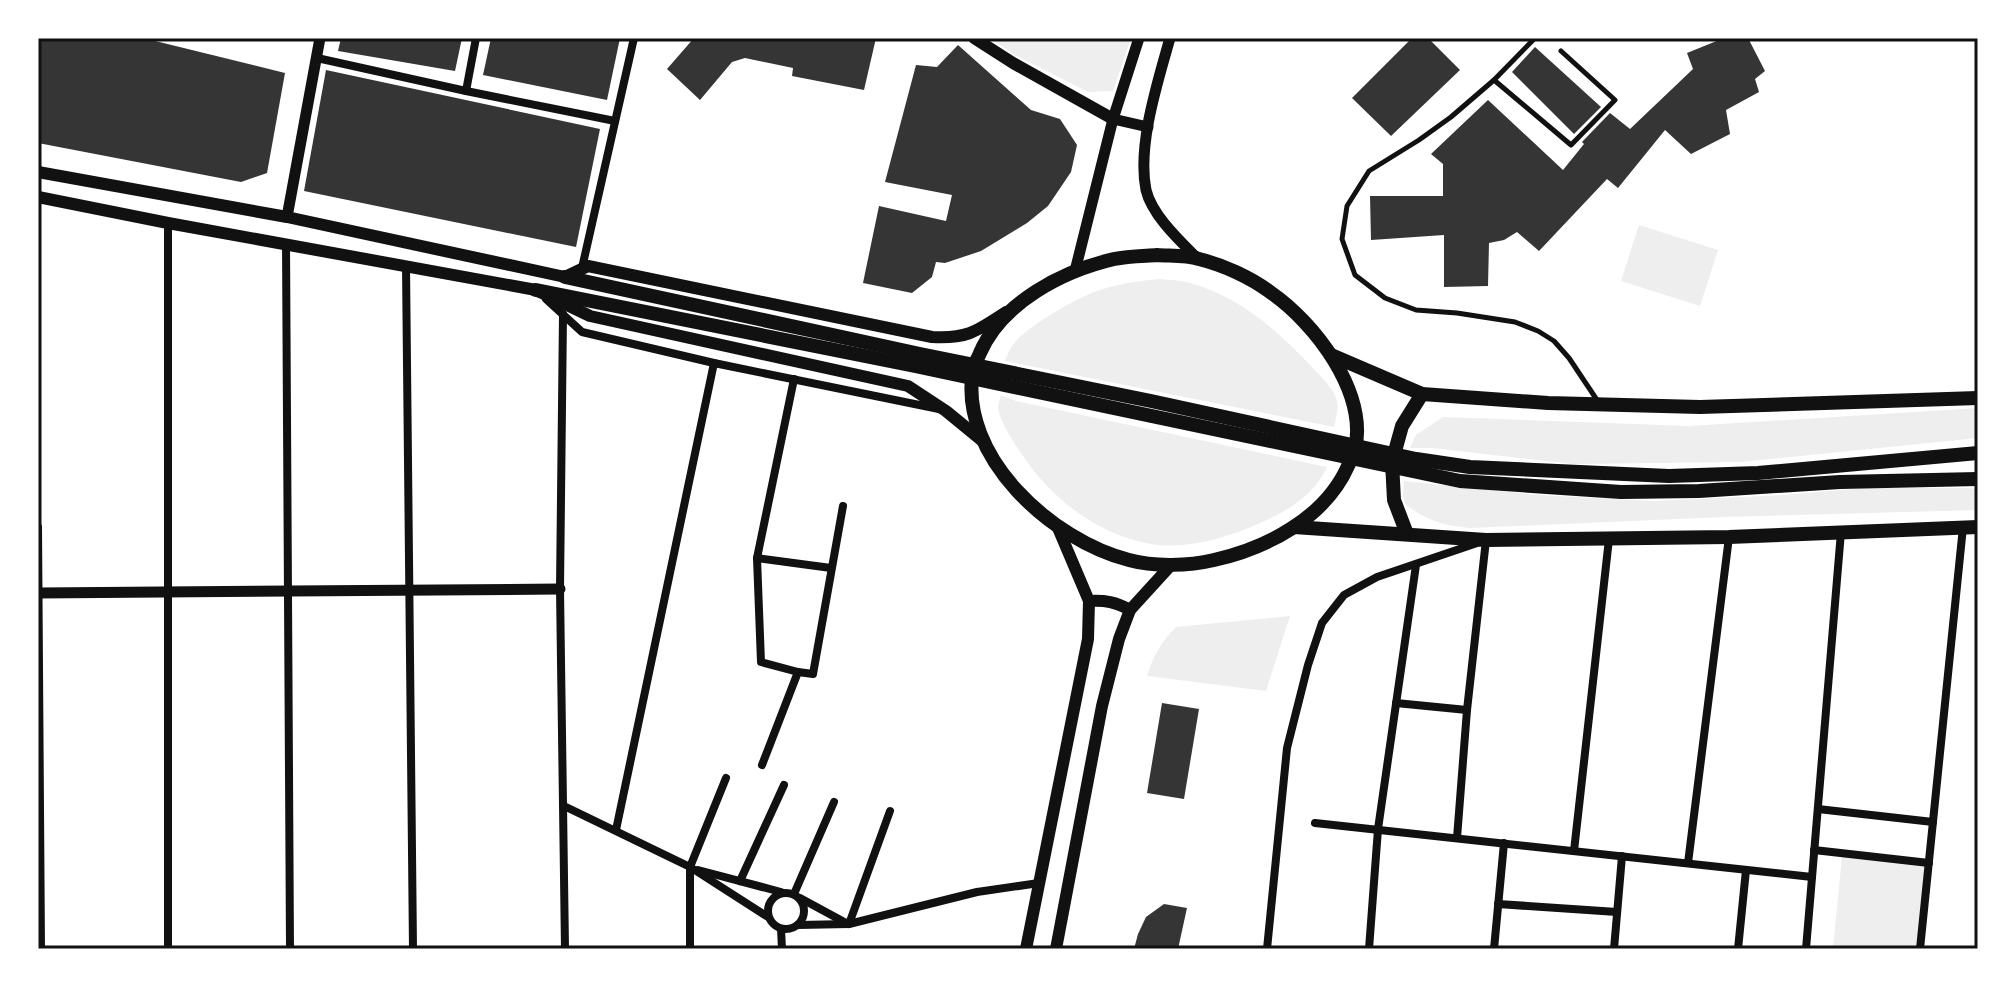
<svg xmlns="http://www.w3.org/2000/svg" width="2016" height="987" font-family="'Fira Sans Condensed',sans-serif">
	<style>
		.green { fill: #eee }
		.building { fill: #353535 }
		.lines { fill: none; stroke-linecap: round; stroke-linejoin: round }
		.service { stroke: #111; stroke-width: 5 }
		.minor { stroke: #111; stroke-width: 8 }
		.tertiary { stroke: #111; stroke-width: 11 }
		.secondary { stroke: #111; stroke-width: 12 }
		.primary { stroke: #111; stroke-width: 14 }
		.neatline { fill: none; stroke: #111; stroke-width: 3 }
	</style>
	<rect width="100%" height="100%" fill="#fff"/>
	<g class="green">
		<polygon points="990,38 1131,38 1113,91 1088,92 1015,55"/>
		<polygon points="1639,225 1718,250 1700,306 1621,281"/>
		<path d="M1159,279C1169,280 1180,280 1190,283C1239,296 1278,331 1312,367C1321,377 1335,389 1337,402C1339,410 1335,420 1334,427L1005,361C1009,351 1013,342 1022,335C1041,319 1079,296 1103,289C1122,283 1140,281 1159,279Z"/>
		<path d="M1001,395L1016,401L1327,467C1314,496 1286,512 1258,524C1225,538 1187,550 1151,544C1098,535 1052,499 1023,456C1016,446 998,419 998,407C998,403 1000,399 1001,395Z"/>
		<polygon points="1978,408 1978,438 1740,462 1572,464 1432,448 1410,448 1416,435 1443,417 1689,426"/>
		<path d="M1404,481L1537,495L1653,501L1784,495L1864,488H1966L1978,489V510L1722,517L1470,528C1443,525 1427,521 1405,504L1403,495Z"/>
		<path d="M1290,616L1266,691L1147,676C1153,656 1161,642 1176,627Z"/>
		<polygon points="1842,856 1925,864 1917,949 1833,949"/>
	</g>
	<g class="building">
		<polygon points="38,38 143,38 285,73 267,173 241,182 38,143"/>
		<polygon points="341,38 462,38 455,71 338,51"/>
		<polygon points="491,38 620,38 607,100 483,75"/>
		<polygon points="694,38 876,38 864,90 792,76 793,68 745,58 732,62 700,100 667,69"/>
		<polygon points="1412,38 1428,38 1460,70 1391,136 1352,98"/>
		<polygon points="1724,38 1748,38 1765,71 1755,79 1759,92 1726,110 1730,134 1691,154 1665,130 1618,188 1607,179 1539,251 1517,232 1504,240 1489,243 1488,286 1444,287 1444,235 1371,240 1370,196 1443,196 1443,164 1431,154 1488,100 1563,170 1584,144 1582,142 1609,114 1610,113 1630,129 1693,69 1687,53"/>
		<polygon points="958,45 1031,110 1060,119 1077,145 1071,172 1048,206 1027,223 981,251 945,263 936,262 932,277 912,293 863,283 879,206 946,221 952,195 885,182 916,65 937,67"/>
		<polygon points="1535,47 1601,107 1574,134 1512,72"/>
		<polygon points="326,70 600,129 576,247 304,191"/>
		<polygon points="1162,703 1199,709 1184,799 1147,793"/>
		<polygon points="1164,904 1187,908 1178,949 1134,949 1138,934 1146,917"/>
	</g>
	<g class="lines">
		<g class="service">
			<polyline points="1561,51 1615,100 1571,145 1494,80 1451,117 1419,140 1369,171 1347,206 1342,239 1355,275 1385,298 1416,310 1457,313 1515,322 1538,331 1554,341 1569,358 1597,400"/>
			<polyline points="1494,80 1535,38"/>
		</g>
		<g class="minor">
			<polyline points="317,58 466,91 615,121"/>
			<polyline points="466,91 476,38"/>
			<polyline points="286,243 290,949"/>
			<polyline points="406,266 413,949"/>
			<polyline points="582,268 634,38"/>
			<polyline points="546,299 582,332 714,363 939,409"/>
			<polyline points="563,314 560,589 565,949"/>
			<polyline points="794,379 757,558 761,662 798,672 813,674 843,506"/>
			<polyline points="38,527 41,949"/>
			<polyline points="757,558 831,568"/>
			<polyline points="1396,703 1467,710"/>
			<polyline points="762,765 798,672"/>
			<polyline points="564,806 690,867 768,917"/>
			<polyline points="1818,809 1933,822"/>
			<polyline points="1315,823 1812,877"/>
			<polyline points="616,830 714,363"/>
			<polyline points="1814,850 1929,863"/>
			<polyline points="1574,851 1609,539"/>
			<polyline points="1688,863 1729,537"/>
			<polyline points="698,870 781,892"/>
			<polyline points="740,881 784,785"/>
			<circle cx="786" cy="911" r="18"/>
			<polyline points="794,894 834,802"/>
			<polyline points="800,898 848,924"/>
			<polyline points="1498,904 1617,912"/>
			<polyline points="849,924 890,811"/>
			<polyline points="798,925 849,924 977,892 1039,883"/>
			<polyline points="781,929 782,949"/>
			<polyline points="168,949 168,223"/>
			<polyline points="690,949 690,867 726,778"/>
			<polyline points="1267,949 1287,748 1308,665 1322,623 1344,595 1377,577 1486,540 1467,710 1457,838"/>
			<polyline points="1369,949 1378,829 1416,565"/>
			<polyline points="1494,949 1504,843"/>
			<polyline points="1614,949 1622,856"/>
			<polyline points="1738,949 1746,870"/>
			<polyline points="1806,949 1841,532"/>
			<polyline points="1920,949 1963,527"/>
		</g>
		<g class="tertiary">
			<path d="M1170,38C1158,81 1137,145 1146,190C1152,215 1179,240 1197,258"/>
			<polyline points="1113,119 1148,127"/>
			<polyline points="287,217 320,38"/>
			<polyline points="1075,271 1113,119 1139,38"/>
			<polyline points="38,593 560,589"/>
		</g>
		<g class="secondary">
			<polyline points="974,38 1013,63 1113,119"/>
			<path d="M38,172L287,217L565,277L588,266L932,337C968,339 977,331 1006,312"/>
			<polyline points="38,197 168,223 536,290 590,316 908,386 946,411 985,443"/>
			<path d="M1089,601C1105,600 1116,602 1130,610"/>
			<polyline points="1026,949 1088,639 1089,601 1058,528"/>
			<polyline points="1056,949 1102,706 1119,639 1130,610 1172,564"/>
		</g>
		<g class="primary">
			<path d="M1157,255C1170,256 1186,255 1199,259C1223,265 1250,277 1270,292C1315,323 1368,392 1355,450C1354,455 1350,461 1348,466C1325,518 1267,548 1214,560C1189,566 1154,567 1129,560C1053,541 958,457 973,370C974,364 978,358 980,353C1002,302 1063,271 1114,259C1128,256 1143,256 1157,255Z"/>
			<polyline points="565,277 920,354 1151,401 1416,459 1470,467 1669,476 1758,473 1978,453"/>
			<polyline points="536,290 915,366 1460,481 1621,492 1699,491 1840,482 1978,479"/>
			<polyline points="1331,355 1422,394 1548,403 1700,407 1978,398"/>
			<polyline points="1294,527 1486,540 1729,537 1978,527"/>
			<polyline points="1407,534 1394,500 1392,462 1402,426 1422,394"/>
		</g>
	</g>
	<rect width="2016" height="987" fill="none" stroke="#ffffff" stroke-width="80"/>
	<rect x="40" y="40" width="1936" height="907" class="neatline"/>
</svg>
